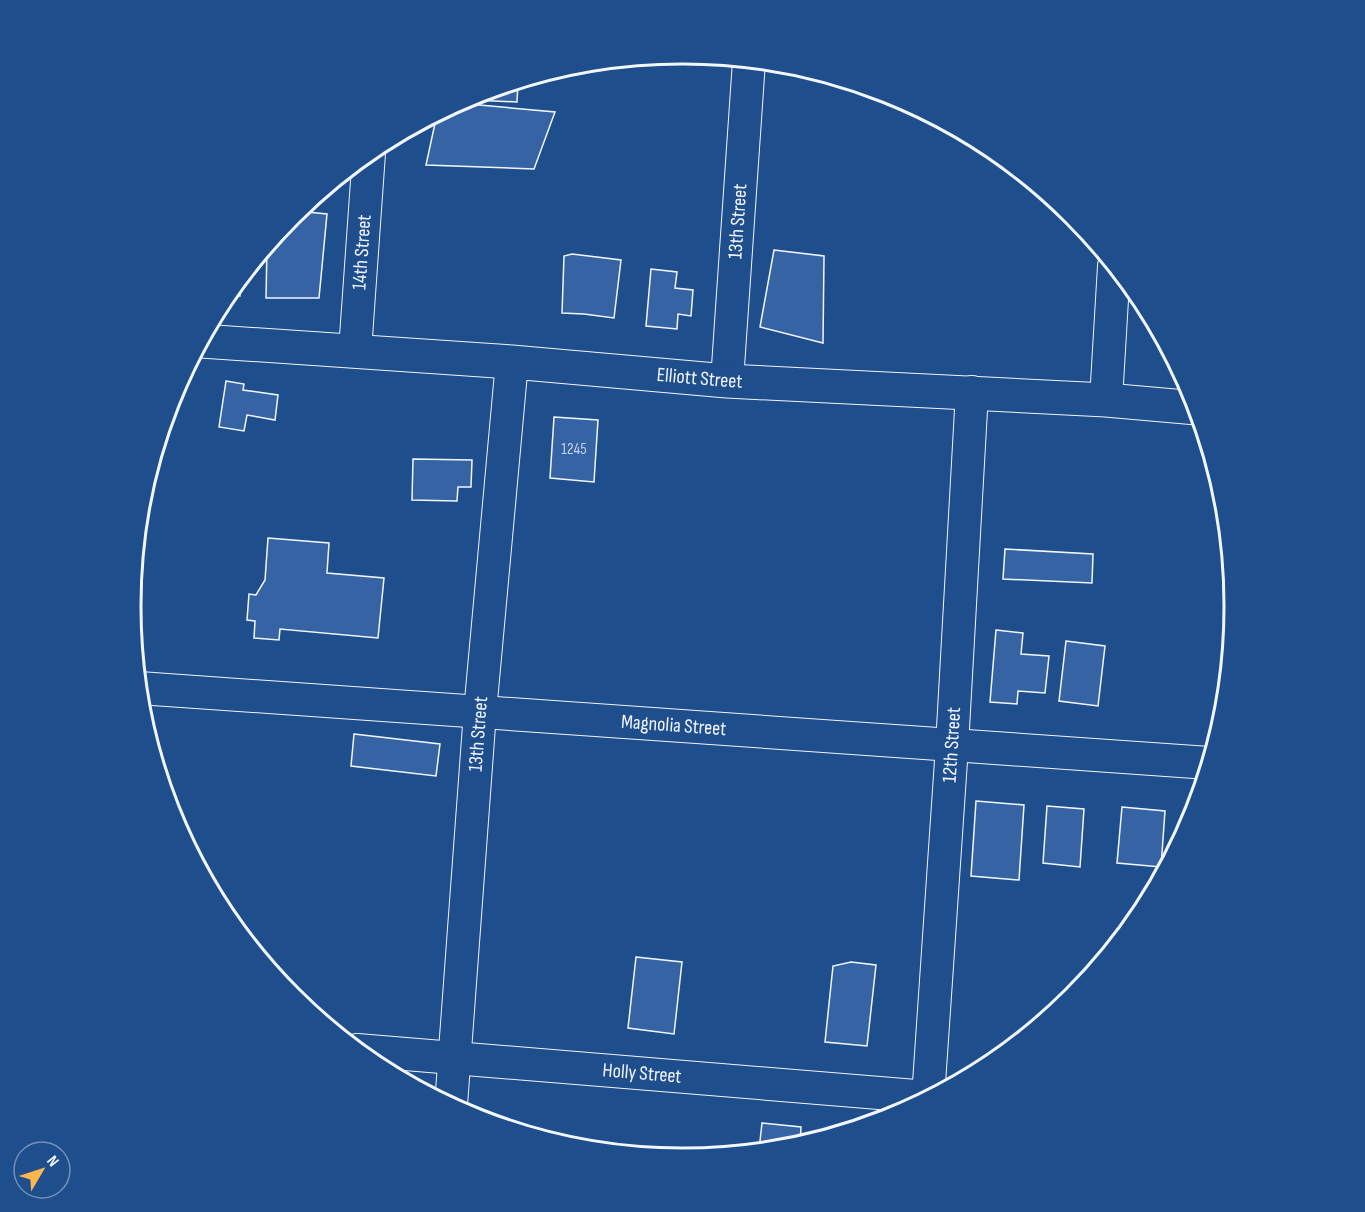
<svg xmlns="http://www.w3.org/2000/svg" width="1365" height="1212" font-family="'Sofia Sans Condensed',sans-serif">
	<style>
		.building { fill: #3563a3; stroke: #f2f6ff; stroke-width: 1.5 }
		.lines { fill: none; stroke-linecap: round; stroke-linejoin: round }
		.minor-casing { stroke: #f2f6ff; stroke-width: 34 }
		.major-casing { stroke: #f2f6ff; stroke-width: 35 }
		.minor { stroke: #1f4e8c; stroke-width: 32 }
		.major { stroke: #1f4e8c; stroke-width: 33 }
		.labels { text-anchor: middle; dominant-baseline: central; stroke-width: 4.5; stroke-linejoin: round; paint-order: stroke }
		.number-label { font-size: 16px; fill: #c3d1e8 }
		.street-label { font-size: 20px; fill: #f2f6ff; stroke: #1f4e8c }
		.rim { fill: none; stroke: #f2f6ff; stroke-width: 3 }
	</style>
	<rect width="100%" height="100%" fill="#1f4e8c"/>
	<g class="building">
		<polygon points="518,82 517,102 473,100 473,96"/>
		<polygon points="457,103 555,112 534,169 426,165 437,114"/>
		<polygon points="297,211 327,214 319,298 266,298 267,247 292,215"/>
		<polygon points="774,250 824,256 823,343 760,327"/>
		<polygon points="572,254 621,260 614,318 584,314 562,313 564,256"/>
		<polygon points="651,269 677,272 675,288 693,290 691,316 678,314 677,329 646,326"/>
		<polygon points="239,280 240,296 227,295"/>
		<polygon points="226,381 244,384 243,390 278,395 275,420 247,415 244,431 219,427"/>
		<polygon points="554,417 598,420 594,482 550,478"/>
		<polygon points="413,459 472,460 471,487 458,487 457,501 412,500"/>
		<polygon points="268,538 329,543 327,573 384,578 378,638 280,629 279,640 254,638 255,621 247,620 249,594 256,595 265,580"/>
		<polygon points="1005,549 1093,554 1092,583 1003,579"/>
		<polygon points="996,630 1023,633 1021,654 1049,656 1045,693 1018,691 1017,704 990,702"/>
		<polygon points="1066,641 1105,646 1098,706 1059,701"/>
		<polygon points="354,734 440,744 436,776 351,766"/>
		<polygon points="976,801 1024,805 1019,880 971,876"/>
		<polygon points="1047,806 1084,809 1080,867 1043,863"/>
		<polygon points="1122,807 1165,811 1161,867 1117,863"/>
		<polygon points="636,957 682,962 674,1034 628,1028"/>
		<polygon points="851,962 876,965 867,1046 825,1042 833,966"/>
		<polygon points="762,1123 801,1127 800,1144 790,1147 759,1150"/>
		<polygon points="829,1128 848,1130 828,1136"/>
	</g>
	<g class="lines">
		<g class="minor-casing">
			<g id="minor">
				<path id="s1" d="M355,351L369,153"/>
				<path id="s2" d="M727,381L749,61"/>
				<polyline points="1106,400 1114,266"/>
				<path id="s3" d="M139,688L1209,763"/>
				<path id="s4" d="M357,1050L928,1097"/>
				<path id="s5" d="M928,1098L952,746L972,392"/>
				<path id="s6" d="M451,1105L480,712L512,362"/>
			</g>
		</g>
		<g class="major-casing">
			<g id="major">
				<path id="s7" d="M201,341L512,362L727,381L1106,400L1197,408"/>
			</g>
		</g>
		<use href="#minor" class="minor"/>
		<use href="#major" class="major"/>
	</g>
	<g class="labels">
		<g class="number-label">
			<text x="574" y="449">1245</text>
		</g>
		<g class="street-label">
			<text stroke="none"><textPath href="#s2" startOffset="160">13th Street</textPath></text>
			<text stroke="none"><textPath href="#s1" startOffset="99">14th Street</textPath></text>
			<text stroke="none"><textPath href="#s7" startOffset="500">Elliott Street</textPath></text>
			<text stroke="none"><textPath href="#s3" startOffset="536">Magnolia Street</textPath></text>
			<text stroke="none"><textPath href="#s6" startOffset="372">13th Street</textPath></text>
			<text stroke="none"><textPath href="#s5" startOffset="354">12th Street</textPath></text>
			<text stroke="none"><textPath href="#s4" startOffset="286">Holly Street</textPath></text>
		</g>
	</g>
	<path d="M0 0H1365V1212H0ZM682 64H683A541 541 0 0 1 1224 605V607A541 541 0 0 1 683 1148H682A541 541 0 0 1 141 607V605A541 541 0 0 1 682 64Z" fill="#1f4e8c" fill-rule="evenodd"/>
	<path class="rim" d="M682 64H683A541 541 0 0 1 1224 605V607A541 541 0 0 1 683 1148H682A541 541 0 0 1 141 607V605A541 541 0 0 1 682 64Z"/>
	<g transform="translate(42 1170) rotate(51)"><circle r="28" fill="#1f4e8c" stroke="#7391ba" stroke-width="1.5"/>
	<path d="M0-4.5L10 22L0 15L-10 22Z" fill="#ffb74d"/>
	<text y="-9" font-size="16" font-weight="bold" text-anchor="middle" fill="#f2f6ff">N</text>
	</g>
</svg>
